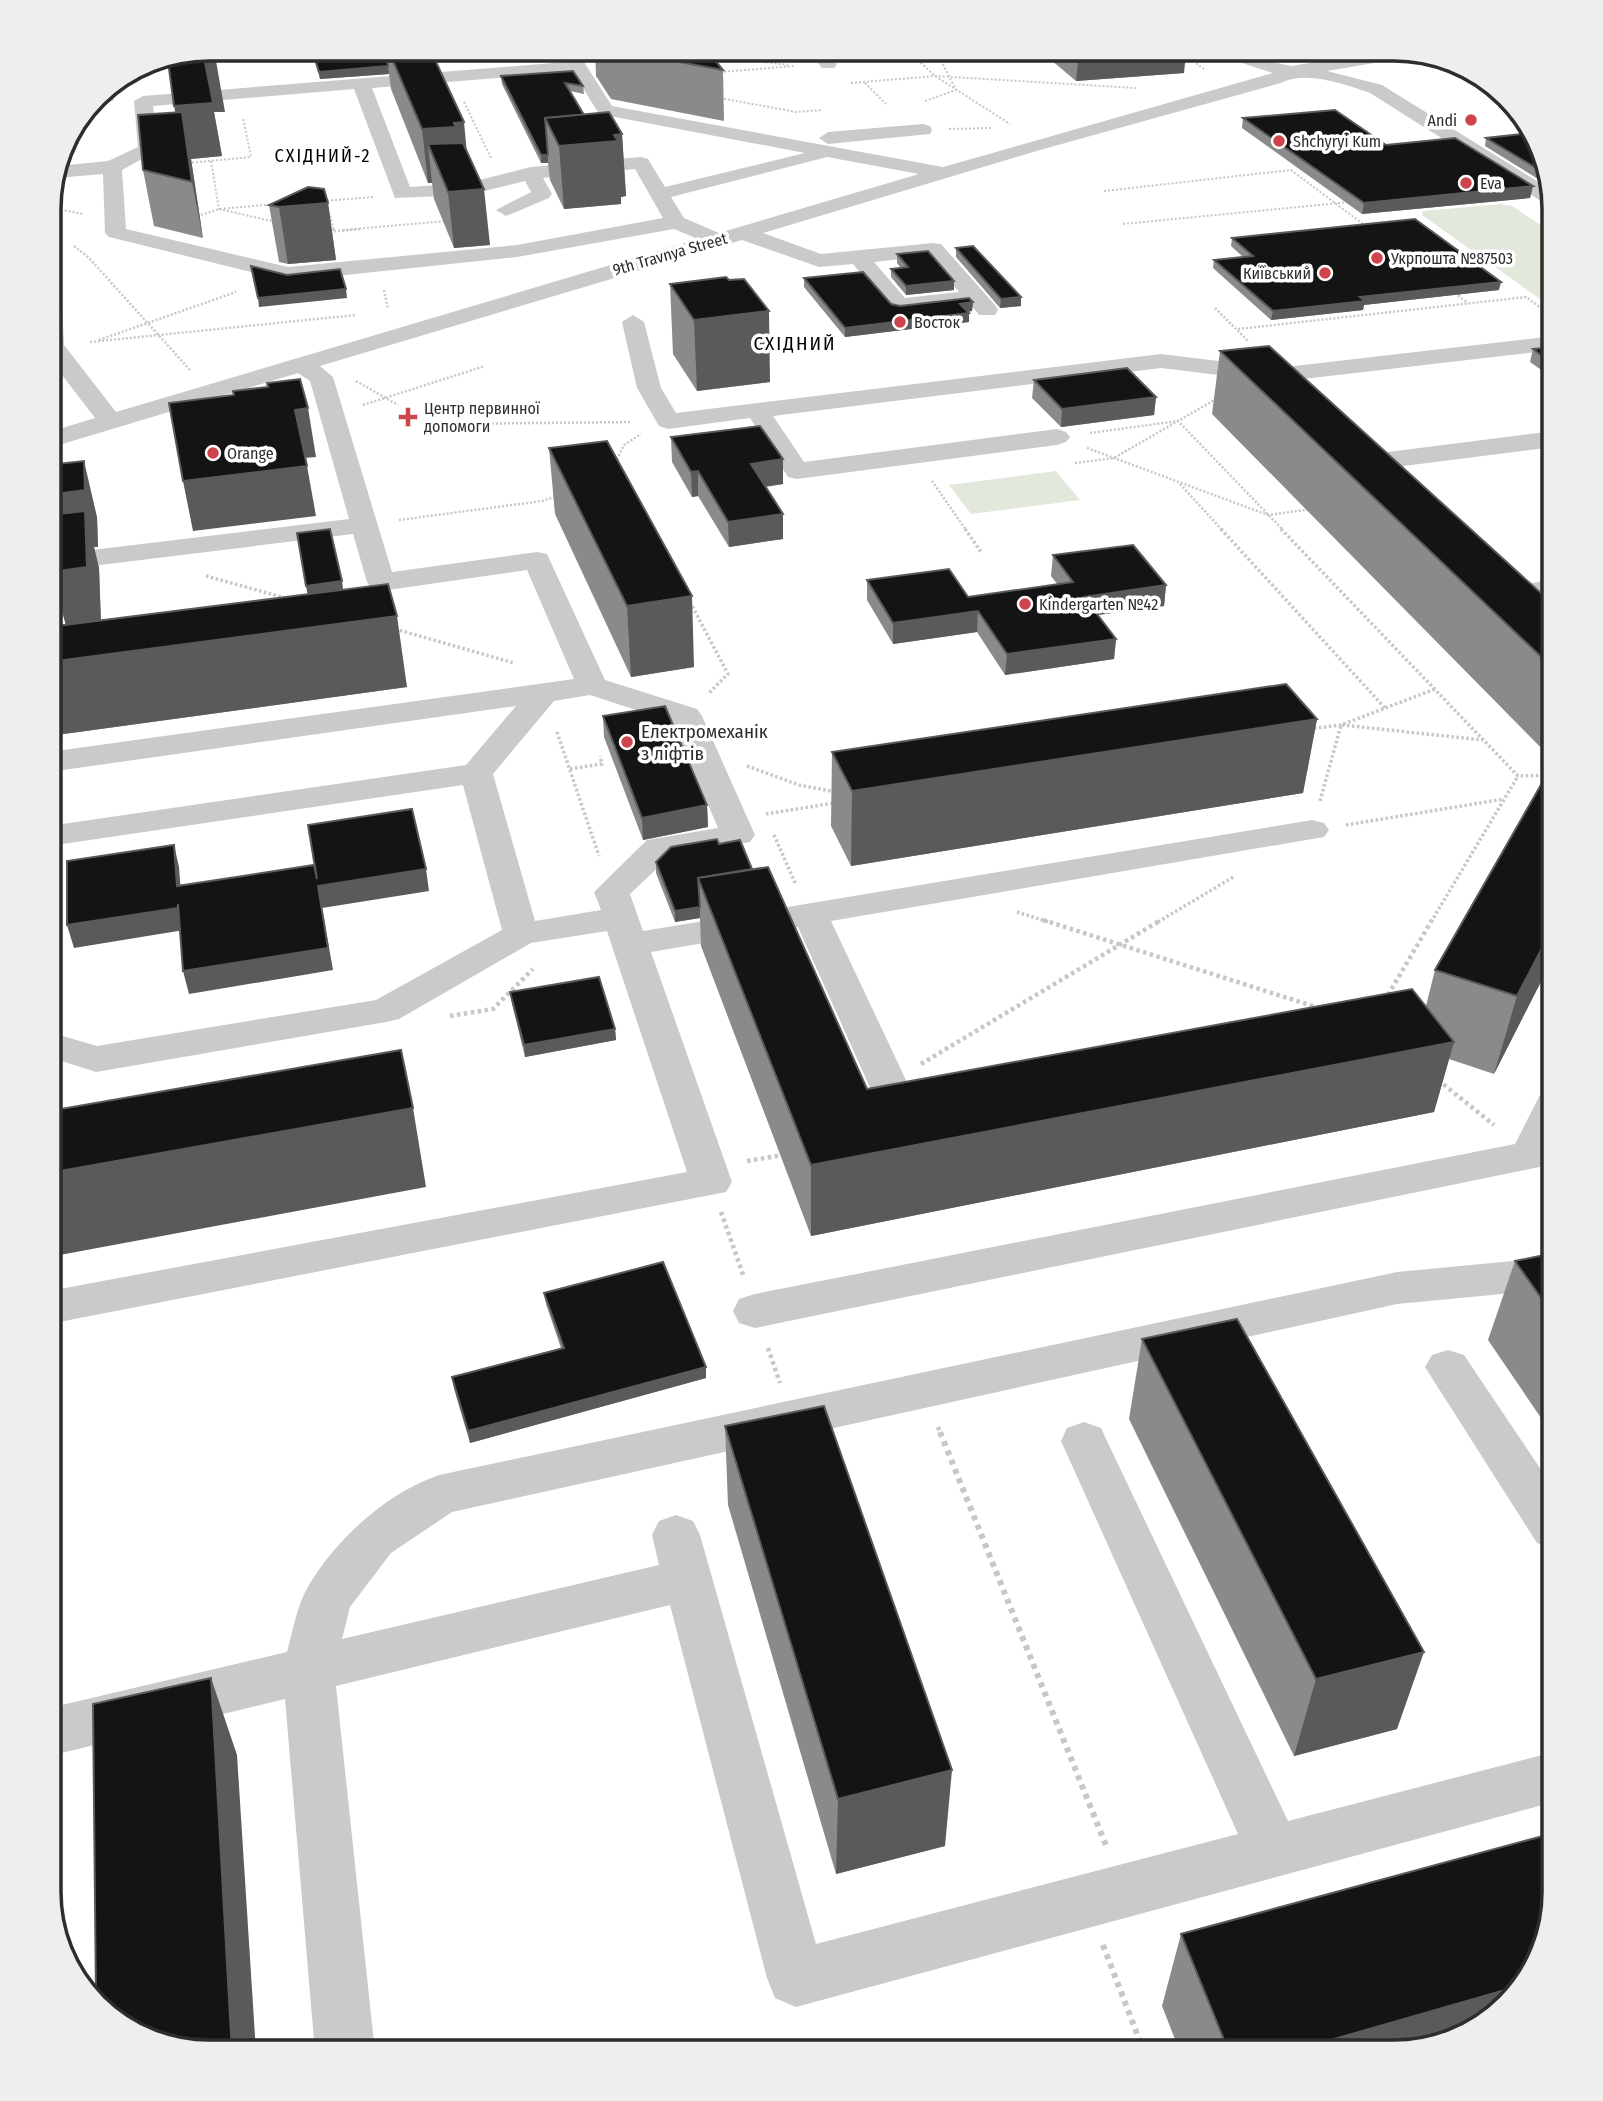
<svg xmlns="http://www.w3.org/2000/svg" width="1603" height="2101" font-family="'Fira Sans Condensed',sans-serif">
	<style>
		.green { fill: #e2e8dc }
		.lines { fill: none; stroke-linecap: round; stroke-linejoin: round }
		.path-far4 { stroke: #c7c7c7; stroke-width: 2; stroke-dasharray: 2 2; stroke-linecap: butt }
		.path-far3 { stroke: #c7c7c7; stroke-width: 2.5; stroke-dasharray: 2 2; stroke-linecap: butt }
		.path-far2 { stroke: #c7c7c7; stroke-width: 3.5; stroke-dasharray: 2.5 2.5; stroke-linecap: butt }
		.path-far1 { stroke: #c7c7c7; stroke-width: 4.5; stroke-dasharray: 3.5 3.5; stroke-linecap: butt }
		.path { stroke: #c7c7c7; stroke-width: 6; stroke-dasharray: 5 5; stroke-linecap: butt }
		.minor { fill: #cacaca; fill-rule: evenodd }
		.wall { fill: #8a8a8a }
		.shaded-wall { fill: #5a5a5a; fill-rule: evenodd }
		.building { fill: #141414; stroke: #5a5a5a; stroke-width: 2 }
		.poi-dot { fill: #ce444c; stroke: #fff; stroke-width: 2.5 }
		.labels { text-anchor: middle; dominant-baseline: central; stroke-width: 7; stroke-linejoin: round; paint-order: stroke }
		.far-poi-label { font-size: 16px; fill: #2d2d2d; stroke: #fff; text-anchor: start }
		.far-street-label { font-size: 16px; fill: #2d2d2d; stroke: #fff }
		.far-neighbourhood-label { font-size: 18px; letter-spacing: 2px; fill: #000; stroke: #fff }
		.far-quarter-label { font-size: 19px; letter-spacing: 2px; fill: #000; stroke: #fff }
		.poi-label { font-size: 19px; fill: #2d2d2d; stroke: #fff; text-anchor: start }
		.rim { fill: none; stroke: #2d2d2d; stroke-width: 3.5 }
	</style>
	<rect width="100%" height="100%" fill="#fff"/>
	<g class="green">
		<polygon points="1501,204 1512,206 1554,234 1554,309 1422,215 1423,211"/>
		<polygon points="1056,471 1080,500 971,514 949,485"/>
	</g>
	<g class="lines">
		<g class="path-far4">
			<polyline points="906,49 935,76 1010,124"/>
			<polyline points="1183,54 1204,69"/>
			<polyline points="707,55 788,65"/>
			<polyline points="720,72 795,66"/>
			<polyline points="851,83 935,76 1136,88"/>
			<polyline points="865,83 886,104"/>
			<polyline points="720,98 796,112 822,110"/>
			<polyline points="95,99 114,100"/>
			<polyline points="925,101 956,90 935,49"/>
			<polyline points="464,102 491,158"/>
			<polyline points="949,129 993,128"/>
			<polyline points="211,161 219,209"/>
			<polyline points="188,163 251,157 243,118"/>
			<polyline points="1104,191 1291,170 1367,227"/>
			<polyline points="323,201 374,197"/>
			<polyline points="49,207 83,214"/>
			<polyline points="328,208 334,230"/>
			<polyline points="219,209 276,222"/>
			<polyline points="201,215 219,209 276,204"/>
			<polyline points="1123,224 1350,202"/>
			<polyline points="49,225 55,230"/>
			<polyline points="343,230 446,221"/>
		</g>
		<g class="path-far3">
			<polyline points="53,229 62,236"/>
			<polyline points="333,229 334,232"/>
			<polyline points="326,232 362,229"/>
			<polyline points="74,246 89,258 190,370"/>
			<polyline points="384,290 388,309"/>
			<polyline points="1455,293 1468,303"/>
			<polyline points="1215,308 1249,342"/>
			<polyline points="1238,329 1526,297 1549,314"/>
			<polyline points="99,340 236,292"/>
			<polyline points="90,342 356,315"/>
			<polyline points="356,381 398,405"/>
			<polyline points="363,405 485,366"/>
			<polyline points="448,424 632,422"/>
			<polyline points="1090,433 1178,421 1283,530"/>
			<polyline points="1087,448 1268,515 1311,509"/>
			<polyline points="615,463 624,445 641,434"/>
			<polyline points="1075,463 1114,458 1218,398"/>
			<polyline points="932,481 966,530"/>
			<polyline points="1180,484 1222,530"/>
			<polyline points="399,520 542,501 557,496"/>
		</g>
		<g class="path-far2">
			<polyline points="965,529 981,552"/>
			<polyline points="1221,529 1385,708"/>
			<polyline points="1281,529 1518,776 1552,775"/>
			<polyline points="206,576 289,599"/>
			<polyline points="690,602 728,674 708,694"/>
			<polyline points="395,629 514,663"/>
			<polyline points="1342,725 1483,740"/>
			<polyline points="1309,729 1341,725 1435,689"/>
			<polyline points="557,732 599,856"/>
			<polyline points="747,766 799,785 836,792"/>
			<polyline points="570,769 602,764 600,756"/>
			<polyline points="1320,801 1341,725"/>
			<polyline points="766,814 834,803"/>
			<polyline points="1346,825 1504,799"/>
			<polyline points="774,835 796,885"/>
			<polyline points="1017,912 1049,922"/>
			<polyline points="1158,922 1235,876"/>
			<polyline points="1431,922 1518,776"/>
		</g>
		<g class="path-far1">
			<polyline points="1043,920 1319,1008"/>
			<polyline points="1388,995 1432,920"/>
			<polyline points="450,1016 493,1009 533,969"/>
			<polyline points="921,1064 1161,920"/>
			<polyline points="1438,1080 1494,1125"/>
			<polyline points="747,1161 783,1155"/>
			<polyline points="721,1212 744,1277"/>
			<polyline points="768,1348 780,1383"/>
			<polyline points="938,1427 941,1434"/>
		</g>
		<g class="path">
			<polyline points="940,1432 1107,1848"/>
			<polyline points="1103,1945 1144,2052"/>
		</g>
		<g class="minor">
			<polygon points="807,49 824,49 837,64 834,68 822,68"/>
			<path d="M1219,49H1240L1268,61L1291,66L1398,49L1421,55L1327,71L1382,85L1548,188L1553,205L1544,203L1370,93C1345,84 1305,70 1281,83L1040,150L763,233L821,254L933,243L941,244L995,305L998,310L995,315H979L970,304L899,312L891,310L853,264L819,267L742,240L320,366L333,377L392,572L537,552L547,554L605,680L697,709L702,716L755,835L750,842L670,856L630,894L643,931L1312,820L1324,823L1329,830L1324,837L831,921L921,1112L915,1122L901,1126L887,1122L881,1112L798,927L651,952L732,1182L726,1192L49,1324V1291L687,1172L607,931L531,943L399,1019L386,1022L96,1072L49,1057V1032L97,1046L376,1000L502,930L463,785L49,846V826L466,765L516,706L49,772V752L574,679L527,570L381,591L371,588L367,582L353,534L59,570L49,568V556L59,554L349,519L310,381L298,373L49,448V432L95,418L49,358V255L60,261L64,345L116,412L698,239L674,229L517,257L288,281L109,237L105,233L103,174L56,178L58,166L108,161L138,147L134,101L143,96L578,61L584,62L612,106L943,167L1273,73L1239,62ZM573,72L599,114L805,153L665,187L648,159L641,157L531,167L468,183L410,187L372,88ZM354,89L395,198L468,195L525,181L531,192L496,210L506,216L549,198L552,194L543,178L635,169L663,218L517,245L288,267L126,229L122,170L158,150L153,106ZM827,157L919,174L719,233L684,218L671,197ZM928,256L959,292L905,298L874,262ZM590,695L673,722L718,828L647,840L594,892L601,910L535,921L493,774L554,701Z"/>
			<polygon points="923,124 930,126 932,130 930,134 828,144 819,138 828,132"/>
			<polygon points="633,315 644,322 661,388 676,413 1161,354 1277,368 1554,336 1554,350 1277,382 1161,368 773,416 804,462 1057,429 1066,432 1070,437 1066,442 1057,445 797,479 788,477 750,418 668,429 659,426 637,388 622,322"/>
			<polygon points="1554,431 1554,447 1372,470 1363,467 1359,462 1363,457 1372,454"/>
			<polygon points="1554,579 1554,597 1516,603 1506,600 1502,594 1506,588"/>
			<polygon points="59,601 69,604 74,610 69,616 49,621 49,603"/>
			<polygon points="1554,1091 1554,1164 755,1328 739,1323 733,1311 739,1299 755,1294 1515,1144 1540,1095"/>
			<path d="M1554,1257V1289L1397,1304L452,1512L391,1553L350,1607L342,1639L659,1565L652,1535L659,1521L676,1515L693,1521L700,1535L816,1944L1238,1834L1061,1441L1067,1428L1084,1422L1101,1428L1107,1441L1288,1821L1554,1752V1802L796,2007L775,1998L767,1978L670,1605L336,1686L375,2052H315L285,1699L49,1756V1708L287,1652C293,1630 297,1605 309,1585C337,1538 387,1493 439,1475L1397,1272Z"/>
			<polygon points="1448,1350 1464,1355 1554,1489 1554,1549 1537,1543 1425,1367 1432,1355"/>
		</g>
	</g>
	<g class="wall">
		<polygon points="311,49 430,49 467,151 490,245 454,248 434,199 432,183 428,183 391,89 389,74 320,79"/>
		<polygon points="595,49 706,49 723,70 724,121 611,99 596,76"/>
		<polygon points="1038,49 1181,49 1184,73 1076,81"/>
		<polygon points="573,71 583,86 584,94 570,91 584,115 622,134 626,196 621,197 621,204 564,209 550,180 548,163 541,163 502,84 501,76"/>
		<polygon points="175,112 225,112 214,112 222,156 191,159 203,238 154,226 143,170"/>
		<polygon points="1243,118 1386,145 1533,186 1530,198 1362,214 1242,128"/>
		<polygon points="1531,133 1546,184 1485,146 1486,138"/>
		<polygon points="328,203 336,260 288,264 279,262 269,205"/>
		<polygon points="1232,238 1499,290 1364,305 1363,310 1271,320 1213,268 1214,260 1243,257 1231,246"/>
		<polygon points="956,248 1021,306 1000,308 956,257"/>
		<polygon points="897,254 954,281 954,290 906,295 891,277 891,269 901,268 897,263"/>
		<polygon points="804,278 900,306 973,302 972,311 968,312 969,313 969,322 845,337 804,287"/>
		<polygon points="670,284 770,382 697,391 673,354"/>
		<polygon points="1554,347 1554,379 1530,362 1533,349"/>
		<polygon points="1220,351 1554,605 1554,761 1212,414"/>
		<polygon points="1034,380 1156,397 1154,415 1061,427 1032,398"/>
		<polygon points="671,437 783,484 766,487 783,539 729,547 698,496 692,497 672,462"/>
		<polygon points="549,448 694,667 631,677 555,514"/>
		<polygon points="49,465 97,517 98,547 94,547 99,568 101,621 308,594 297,533 342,581 343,590 407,687 49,736 49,627 66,625 57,591 49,592"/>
		<polygon points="1053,555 1166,585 1164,606 1098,615 1116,639 1114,659 1005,675 977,632 893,644 867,600 867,580 968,597 1058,585 1051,576"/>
		<polygon points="603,716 707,805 708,827 643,840 604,737"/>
		<polygon points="1317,719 1303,793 851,866 831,826 832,752"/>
		<polygon points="719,844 752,869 867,1089 1426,1006 1435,970 1554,956 1494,1074 1449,1059 1434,1112 811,1236 701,946 700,918 675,922 656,873 656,862"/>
		<polygon points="510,992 615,1029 616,1040 525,1057 512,1004"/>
		<polygon points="1554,1253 1554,1437 1488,1340 1515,1261"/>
		<polygon points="544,1293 706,1367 706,1378 470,1443 454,1389 452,1377 561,1348 546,1304"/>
		<polygon points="1142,1339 1397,1729 1294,1756 1129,1419"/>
		<polygon points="725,1426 945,1846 836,1874 728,1505"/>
		<polygon points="1181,1934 1394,2052 1180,2052 1162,2006"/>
	</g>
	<g class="shaded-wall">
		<polygon points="1186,53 1184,73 1076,81 1078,62"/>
		<polygon points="216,61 225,112 214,112 222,156 191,159 203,238 192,182 184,159 174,106 205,62"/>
		<polygon points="388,66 389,74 320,79 319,72"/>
		<polygon points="464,122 469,176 428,144 432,183 428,183 422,129"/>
		<polygon points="622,134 626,196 621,197 621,204 564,209 559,146 614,135"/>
		<rect x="541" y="155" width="7" height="8"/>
		<polygon points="1533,186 1530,198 1362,214 1364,203"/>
		<polygon points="484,189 490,245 454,248 448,192"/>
		<polygon points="328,203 336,260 288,264 279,207"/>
		<polygon points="954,281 954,290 906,295 906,286"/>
		<polygon points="1501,282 1499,290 1364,305 1363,310 1271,320 1273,311 1360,297"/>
		<polygon points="346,289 347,298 259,307 258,298"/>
		<polygon points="1021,297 1021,306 1000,308 1001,299"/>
		<polygon points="973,302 972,311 959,313 960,304"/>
		<polygon points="769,311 770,382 697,391 694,320"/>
		<polygon points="969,313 969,322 845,337 845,328"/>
		<polygon points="1156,397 1154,415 1061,427 1062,409"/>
		<polygon points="308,408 316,457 304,458 295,410"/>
		<polygon points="783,459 783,484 751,488 751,464"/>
		<path d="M84,461L97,517L98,547H94L99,568L101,626L67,630L57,591L49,592V495ZM52,543L86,548L59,571Z"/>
		<polygon points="307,466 316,516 193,531 183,481"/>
		<polygon points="698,471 698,496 692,497 691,472"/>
		<polygon points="783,514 783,539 729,547 728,522"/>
		<polygon points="342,581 343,592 308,596 306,586"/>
		<polygon points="1166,585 1164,606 1082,617 1084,597"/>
		<polygon points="692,596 694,667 631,677 627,606"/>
		<polygon points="978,611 977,632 893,644 893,623"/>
		<polygon points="397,616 407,687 49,736 49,662"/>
		<polygon points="1116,639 1114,659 1005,675 1007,654"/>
		<polygon points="1317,719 1303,793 851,866 852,791"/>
		<polygon points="707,805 708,827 643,840 642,818"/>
		<polygon points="174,845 179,867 182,908 177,886"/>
		<polygon points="314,865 426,869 429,891 322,908 333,970 189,994 183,971"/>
		<polygon points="178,904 184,930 74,948 67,925"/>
		<polygon points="700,907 700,918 675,922 675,911"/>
		<polygon points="1554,925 1554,956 1494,1074 1517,996"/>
		<polygon points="615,1029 616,1040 525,1057 524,1045"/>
		<polygon points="1454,1042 1434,1112 811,1236 811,1165"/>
		<polygon points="413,1108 426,1187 49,1257 49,1173"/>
		<polygon points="706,1367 706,1378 470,1443 468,1431"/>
		<polygon points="1424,1652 1397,1729 1294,1756 1316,1679"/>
		<polygon points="211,1678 237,1755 256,2052 232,2052"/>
		<polygon points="952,1770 945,1846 836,1874 838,1799"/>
		<polygon points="1519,1986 1482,2025 1394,2052 1289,2052"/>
	</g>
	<g class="building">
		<polygon points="209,49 213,49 213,52 178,55"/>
		<polygon points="312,49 386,49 388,66 319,72"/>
		<polygon points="388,49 430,49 464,122 454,123 456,127 422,129"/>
		<polygon points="609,49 706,49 723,70"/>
		<polygon points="1063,49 1181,49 1186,53 1078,62"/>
		<polygon points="214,52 216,61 205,62 213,103 174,106 168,61 176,60 175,56 178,55"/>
		<polygon points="573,71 583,86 565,83 584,115 545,118 548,155 541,155 501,76"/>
		<polygon points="1335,110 1386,145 1455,138 1533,186 1364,203 1243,118"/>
		<polygon points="182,112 192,182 143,170 138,115"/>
		<polygon points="609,112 622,134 614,135 618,141 559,146 545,118"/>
		<polygon points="1531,133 1543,172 1486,138"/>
		<polygon points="463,143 484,189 448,192 428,144"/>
		<polygon points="308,187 324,189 328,203 279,207 269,205"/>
		<polygon points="1415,219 1501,282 1360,297 1365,301 1273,311 1214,260 1253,256 1232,238"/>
		<polygon points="973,246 1021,297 1001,299 956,248"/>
		<polygon points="928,251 954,281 906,286 891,269 908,267 897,254"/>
		<polygon points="251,266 287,275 340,269 346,289 258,298"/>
		<polygon points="863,272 891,304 900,306 969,298 973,302 960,304 969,313 845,328 804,278"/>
		<polygon points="726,277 729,280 744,279 769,311 694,320 670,284"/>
		<polygon points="1269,346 1554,605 1554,669 1220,351"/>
		<polygon points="1554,347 1554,365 1533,349"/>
		<polygon points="1127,368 1156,397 1062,409 1034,380"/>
		<polygon points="300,379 308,408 295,410 307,466 183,481 169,403 234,395 233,391 268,387 267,383"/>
		<polygon points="760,426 783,459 751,464 783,514 728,522 698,471 691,472 671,437"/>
		<polygon points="607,441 692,596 627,606 549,448"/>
		<polygon points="84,461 85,490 49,495 49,465"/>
		<polygon points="85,511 87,567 52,572 52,561 62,552 52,543 52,532 49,533 49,515"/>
		<polygon points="330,529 342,581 306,586 297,533"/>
		<polygon points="1133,545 1166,585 1084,597 1116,639 1007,654 978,611 893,623 867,580 949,569 968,597 1073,582 1053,555"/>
		<polygon points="388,584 397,616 49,662 49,627"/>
		<polygon points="1286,684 1317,719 852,791 832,752"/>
		<polygon points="665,706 707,805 642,818 603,716"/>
		<polygon points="1554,762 1554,925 1517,996 1435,970"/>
		<polygon points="412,809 426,869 318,886 328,948 183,971 178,904 178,908 67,925 67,861 174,845 177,886 314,865 317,879 308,825"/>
		<polygon points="717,839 719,844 740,840 752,869 698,878 700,907 675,911 656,862 671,847"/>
		<polygon points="768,867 867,1089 1412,989 1454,1042 811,1165 698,878"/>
		<polygon points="599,977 615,1029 524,1045 510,992"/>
		<polygon points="401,1050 413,1108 49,1173 49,1111"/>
		<polygon points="1554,1253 1554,1316 1515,1261"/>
		<polygon points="663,1262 706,1367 468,1431 452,1377 564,1348 544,1293"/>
		<polygon points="1237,1319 1424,1652 1316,1679 1142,1339"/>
		<polygon points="824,1406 952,1770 838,1799 725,1426"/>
		<polygon points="211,1678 232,2052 209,2052 130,2031 96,1999 93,1704"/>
		<polygon points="1554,1833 1554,1892 1533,1971 1519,1986 1289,2052 1229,2052 1181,1934"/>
		<polygon points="1053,2046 1055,2052 1030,2052"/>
	</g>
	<g class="poi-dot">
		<circle cx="1471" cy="120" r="7"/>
		<circle cx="1279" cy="141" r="7"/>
		<circle cx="1466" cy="183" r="7"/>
		<circle cx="1377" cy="258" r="7"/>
		<circle cx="1325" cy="273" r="7"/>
		<circle cx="900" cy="322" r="7"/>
		<path d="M404.5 406.5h7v7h7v7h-7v7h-7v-7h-7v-7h7z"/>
		<circle cx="213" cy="453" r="7"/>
		<circle cx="1025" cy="604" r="7"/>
		<circle cx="627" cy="742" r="7"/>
	</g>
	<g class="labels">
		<g class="far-poi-label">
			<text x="1457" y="120" text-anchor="end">Andi</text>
			<text x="1293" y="141">Shchyryi Kum</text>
			<text x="1480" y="183">Eva</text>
			<text x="1391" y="258">Укрпошта №87503</text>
			<text x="1311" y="273" text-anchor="end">Київський</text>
			<text x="914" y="322">Восток</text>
			<text x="424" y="408">Центр первинної<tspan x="424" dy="18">допомоги</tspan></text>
			<text x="227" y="453">Orange</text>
			<text x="1039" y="604">Kindergarten №42</text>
		</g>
		<g class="far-street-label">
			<text transform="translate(670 254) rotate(-16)">9th Travnya Street</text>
		</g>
		<g class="far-neighbourhood-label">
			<text x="323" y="156">СХІДНИЙ-2</text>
		</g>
		<g class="far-quarter-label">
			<text x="795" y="343">СХІДНИЙ</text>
		</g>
		<g class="poi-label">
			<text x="641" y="731">Електромеханік<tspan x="641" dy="22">з ліфтів</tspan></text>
		</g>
	</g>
	<path d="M0 0H1603V2101H0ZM209 61H1394A148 148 0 0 1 1542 209V1892A148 148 0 0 1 1394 2040H209A148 148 0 0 1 61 1892V209A148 148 0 0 1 209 61Z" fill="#eee" fill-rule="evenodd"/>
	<path class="rim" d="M209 61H1394A148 148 0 0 1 1542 209V1892A148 148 0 0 1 1394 2040H209A148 148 0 0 1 61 1892V209A148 148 0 0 1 209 61Z"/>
</svg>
